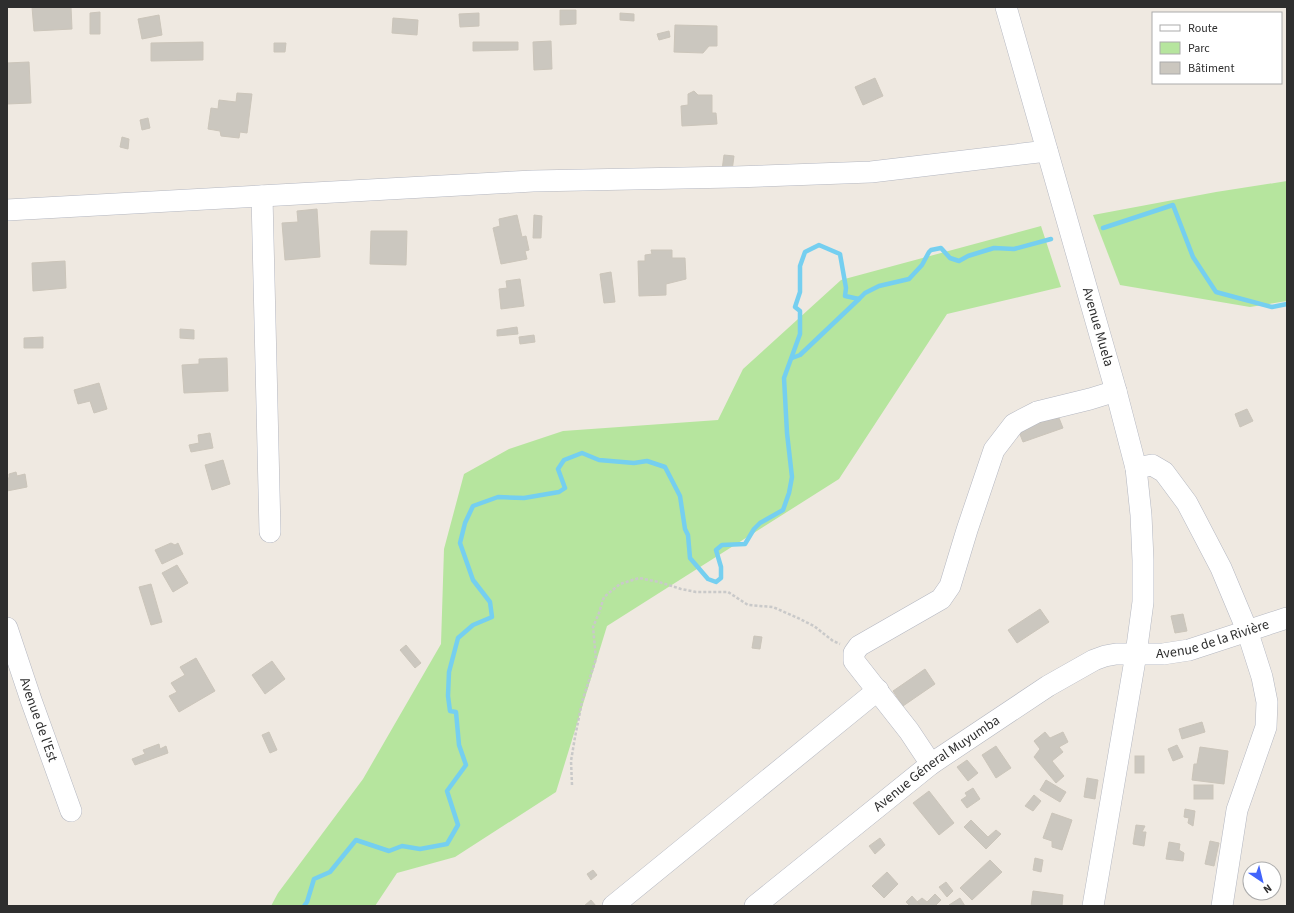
<svg xmlns="http://www.w3.org/2000/svg" width="1294" height="913" font-family="'Source Sans 3',sans-serif">
	<style>
		.green { fill: #b6e59e }
		.lines { fill: none; stroke-linecap: round; stroke-linejoin: round }
		.stream { stroke: #75cff0; stroke-width: 4.5 }
		.building { fill: #cbc7bf; stroke: #cbc5ba }
		.minor-casing { stroke: #b4b7c1; stroke-width: 22 }
		.path { stroke: #c9c9c9; stroke-width: 2.5; stroke-dasharray: 3 2; stroke-linecap: butt }
		.minor { stroke: #fff; stroke-width: 21 }
		.labels { text-anchor: middle; dominant-baseline: central; stroke-width: 4; stroke-linejoin: round; paint-order: stroke }
		.street-label { font-size: 14px; fill: #2e2e2e; stroke: #fff }
	</style>
	<rect width="100%" height="100%" fill="#efe9e1"/>
	<g class="green">
		<polygon points="1287,181 1287,301 1250,307 1120,285 1093,215 1216,192"/>
		<polygon points="1041,226 1061,287 947,314 839,479 607,626 556,792 455,857 397,873 375,906 271,906 278,893 363,779 441,644 444,549 464,474 509,449 563,431 718,420 743,369 841,280"/>
	</g>
	<g class="lines">
		<g class="stream">
			<polyline points="1103,228 1173,205 1193,257 1216,292 1272,307 1287,304"/>
			<polyline points="792,358 800,355 859,299"/>
			<polyline points="304,906 307,902 314,879 330,872 356,840 389,851 402,846 420,849 447,844 458,825 447,791 466,765 459,745 456,712 450,711 448,696 449,672 458,638 473,625 492,617 490,602 473,580 460,543 465,523 473,506 498,497 524,498 559,492 565,488 558,469 564,460 582,453 599,460 634,463 647,461 665,467 680,496 685,529 688,535 690,558 708,579 716,582 721,578 721,567 716,550 722,545 745,544 754,529 760,523 783,510 789,493 792,477 787,433 784,378 800,334 800,311 795,307 800,292 800,266 805,252 819,245 840,254 846,288 845,296 859,299 865,293 879,286 909,279 922,265 929,252 931,250 941,248 950,258 959,261 968,256 994,248 1014,249 1051,239"/>
		</g>
	</g>
	<g class="building">
		<polygon points="32,7 71,7 72,29 34,31"/>
		<polygon points="560,10 576,10 576,24 560,25"/>
		<polygon points="100,12 100,34 90,34 90,13"/>
		<polygon points="479,13 479,26 460,27 459,14"/>
		<polygon points="620,13 634,14 634,21 620,20"/>
		<polygon points="159,15 162,35 142,39 138,19"/>
		<polygon points="393,18 418,20 417,35 392,33"/>
		<polygon points="675,25 717,26 717,46 709,46 703,53 674,52"/>
		<polygon points="669,31 670,37 659,40 657,34"/>
		<polygon points="551,41 552,69 534,70 533,42"/>
		<polygon points="203,42 203,60 151,61 151,43"/>
		<polygon points="473,42 518,42 518,50 473,51"/>
		<polygon points="274,43 286,43 285,52 274,52"/>
		<polygon points="29,62 31,103 7,104 7,63"/>
		<polygon points="875,78 883,96 863,105 855,87"/>
		<polygon points="694,91 698,95 712,95 712,113 716,113 717,124 682,126 681,106 688,105 688,94"/>
		<polygon points="237,93 252,94 247,133 240,132 239,138 221,136 220,131 208,129 211,108 218,109 219,100 236,102"/>
		<polygon points="148,118 150,128 142,130 140,120"/>
		<polygon points="122,137 129,139 128,149 120,147"/>
		<polygon points="724,155 734,156 732,171 722,170"/>
		<polygon points="317,209 320,257 285,260 282,223 298,222 297,211"/>
		<polygon points="517,215 522,237 526,236 529,250 525,251 527,259 501,264 493,228 500,226 499,219"/>
		<polygon points="534,215 542,216 541,238 533,238"/>
		<polygon points="371,231 407,231 406,265 370,264"/>
		<polygon points="651,250 672,250 672,258 685,258 686,279 666,284 666,295 639,296 638,261 645,261 645,255 652,254"/>
		<polygon points="65,261 66,288 33,291 32,263"/>
		<polygon points="611,272 615,302 604,303 600,274"/>
		<polygon points="520,279 524,306 501,309 499,289 507,288 506,281"/>
		<polygon points="517,327 518,334 497,336 497,330"/>
		<polygon points="180,329 194,330 194,339 180,338"/>
		<polygon points="534,335 535,342 520,344 519,337"/>
		<polygon points="43,337 43,348 24,348 24,338"/>
		<polygon points="227,358 228,391 184,393 182,365 199,364 199,359"/>
		<polygon points="99,383 107,409 94,413 90,401 78,404 74,390"/>
		<polygon points="1247,409 1253,421 1240,427 1235,414"/>
		<polygon points="1057,413 1063,428 1023,442 1017,427"/>
		<polygon points="210,433 213,448 191,452 189,445 199,443 198,435"/>
		<polygon points="223,460 230,484 212,490 205,465"/>
		<polygon points="16,472 17,476 25,474 27,487 7,491 7,478 9,478 9,474"/>
		<polygon points="171,543 175,545 178,543 183,554 162,564 155,550"/>
		<polygon points="177,565 188,583 173,592 162,573"/>
		<polygon points="151,584 162,622 151,625 139,587"/>
		<polygon points="1040,609 1049,622 1017,643 1008,630"/>
		<polygon points="1183,614 1187,631 1175,633 1171,616"/>
		<polygon points="754,636 762,637 760,649 752,648"/>
		<polygon points="406,645 421,663 415,668 400,650"/>
		<polygon points="196,658 215,691 179,712 169,696 177,692 171,683 185,675 180,667"/>
		<polygon points="272,661 285,679 265,694 252,675"/>
		<polygon points="925,669 935,684 903,706 893,691"/>
		<polygon points="1202,722 1205,732 1182,739 1179,729"/>
		<polygon points="269,732 277,750 270,753 262,735"/>
		<polygon points="1045,732 1050,738 1063,732 1068,742 1059,747 1063,752 1052,761 1064,776 1056,783 1034,757 1040,749 1034,741"/>
		<polygon points="159,744 160,749 166,746 168,753 135,765 132,759 145,754 143,750"/>
		<polygon points="1177,745 1183,757 1173,761 1168,749"/>
		<polygon points="996,746 1011,768 996,778 982,755"/>
		<polygon points="1200,747 1228,751 1224,784 1192,780 1194,764 1197,764"/>
		<rect x="1135" y="756" width="9" height="17"/>
		<polygon points="967,760 978,773 968,781 957,767"/>
		<polygon points="1087,778 1098,780 1095,799 1084,797"/>
		<polygon points="1046,780 1066,792 1060,802 1040,790"/>
		<rect x="1194" y="785" width="19" height="14"/>
		<polygon points="973,788 980,799 967,808 961,800 967,796 965,793"/>
		<polygon points="929,791 954,823 939,835 913,803"/>
		<polygon points="1034,795 1041,801 1033,811 1025,806"/>
		<polygon points="1185,809 1195,811 1193,826 1188,823 1189,818 1184,817"/>
		<polygon points="1052,813 1072,820 1062,850 1052,847 1052,841 1043,838"/>
		<polygon points="971,820 988,837 996,830 1001,834 986,849 964,827"/>
		<polygon points="1136,825 1145,826 1142,832 1146,832 1144,846 1133,844"/>
		<polygon points="880,838 885,845 875,854 869,846"/>
		<polygon points="1210,841 1219,843 1214,866 1205,864"/>
		<polygon points="1169,842 1180,844 1179,850 1184,853 1183,861 1166,859"/>
		<polygon points="1035,858 1043,860 1041,872 1033,870"/>
		<polygon points="990,860 1002,872 972,900 960,888"/>
		<polygon points="593,870 597,875 591,880 587,874"/>
		<polygon points="887,872 898,884 884,898 872,886"/>
		<polygon points="946,882 953,891 947,897 939,887"/>
		<polygon points="1033,891 1063,895 1062,906 1031,906"/>
		<polygon points="935,894 941,900 935,906 921,906 917,902 922,898 927,902"/>
		<polygon points="912,896 921,906 910,906 906,902"/>
		<polygon points="960,898 965,906 950,906 949,905"/>
		<polygon points="591,900 596,906 584,906"/>
	</g>
	<g class="lines">
		<g class="minor-casing">
			<g id="minor">
				<path id="s1" d="M1006,7L1116,391L1136,468L1141,515L1143,560V602L1136,654L1093,906"/>
				<polyline points="262,196 270,532"/>
				<polyline points="7,210 533,181 734,177 871,172 1047,151"/>
				<polyline points="1136,468 1152,465 1164,472 1187,503 1221,568 1247,630 1262,677 1267,702 1266,727 1237,810 1222,906"/>
				<path id="s2" d="M7,628L31,700L71,811"/>
				<polyline points="931,764 909,731 854,661 854,653 859,646 941,599 950,586 967,530 994,450 1014,424 1037,412 1090,399 1116,391"/>
				<polyline points="613,906 878,690"/>
				<path id="s3" d="M755,906L931,764L1048,686L1094,660L1105,656L1116,654H1163L1189,650L1287,618"/>
			</g>
		</g>
		<polyline class="path" points="572,785 571,761 575,737 582,702 596,659 593,627 599,613 604,597 620,584 639,578 659,582 681,589 696,592 728,592 748,605 773,607 798,618 814,626 833,641 840,644"/>
		<use href="#minor" class="minor"/>
	</g>
	<g class="labels">
		<g class="street-label">
			<text stroke="none"><textPath href="#s1" startOffset="333">Avenue Muela</textPath></text>
			<text stroke="none"><textPath href="#s3" startOffset="541">Avenue de la Rivière</textPath></text>
			<text stroke="none"><textPath href="#s2" startOffset="97">Avenue de l'Est</textPath></text>
			<text stroke="none"><textPath href="#s3" startOffset="231">Avenue Géneral Muyumba</textPath></text>
		</g>
	</g>
	<rect width="1294" height="913" fill="none" stroke="#2e2e2e" stroke-width="16"/>
	<rect x="1152" y="12" width="130" height="72" fill="#ffffff" stroke="#ababab"/>
	<rect x="1160" y="25" width="20" height="6" fill="#ffffff" stroke="#ababab"/>
	<text x="1188" y="32" font-size="12" fill="#2e2e2e">Route</text>
	<rect x="1160" y="42" width="20" height="12" fill="#b6e59e" stroke="#ababab"/>
	<text x="1188" y="52" font-size="12" fill="#2e2e2e">Parc</text>
	<rect x="1160" y="62" width="20" height="12" fill="#cbc7bf" stroke="#ababab"/>
	<text x="1188" y="72" font-size="12" fill="#2e2e2e">Bâtiment</text>
	<g transform="translate(1262 881) rotate(145)"><circle r="19" fill="#ffffff" stroke="#ababab"/>
	<path d="M0-3L7 15L0 10L-7 15Z" fill="#4264fb"/>
	<text y="-6" font-size="11" font-weight="bold" text-anchor="middle" fill="#2e2e2e">N</text>
	</g>
</svg>
